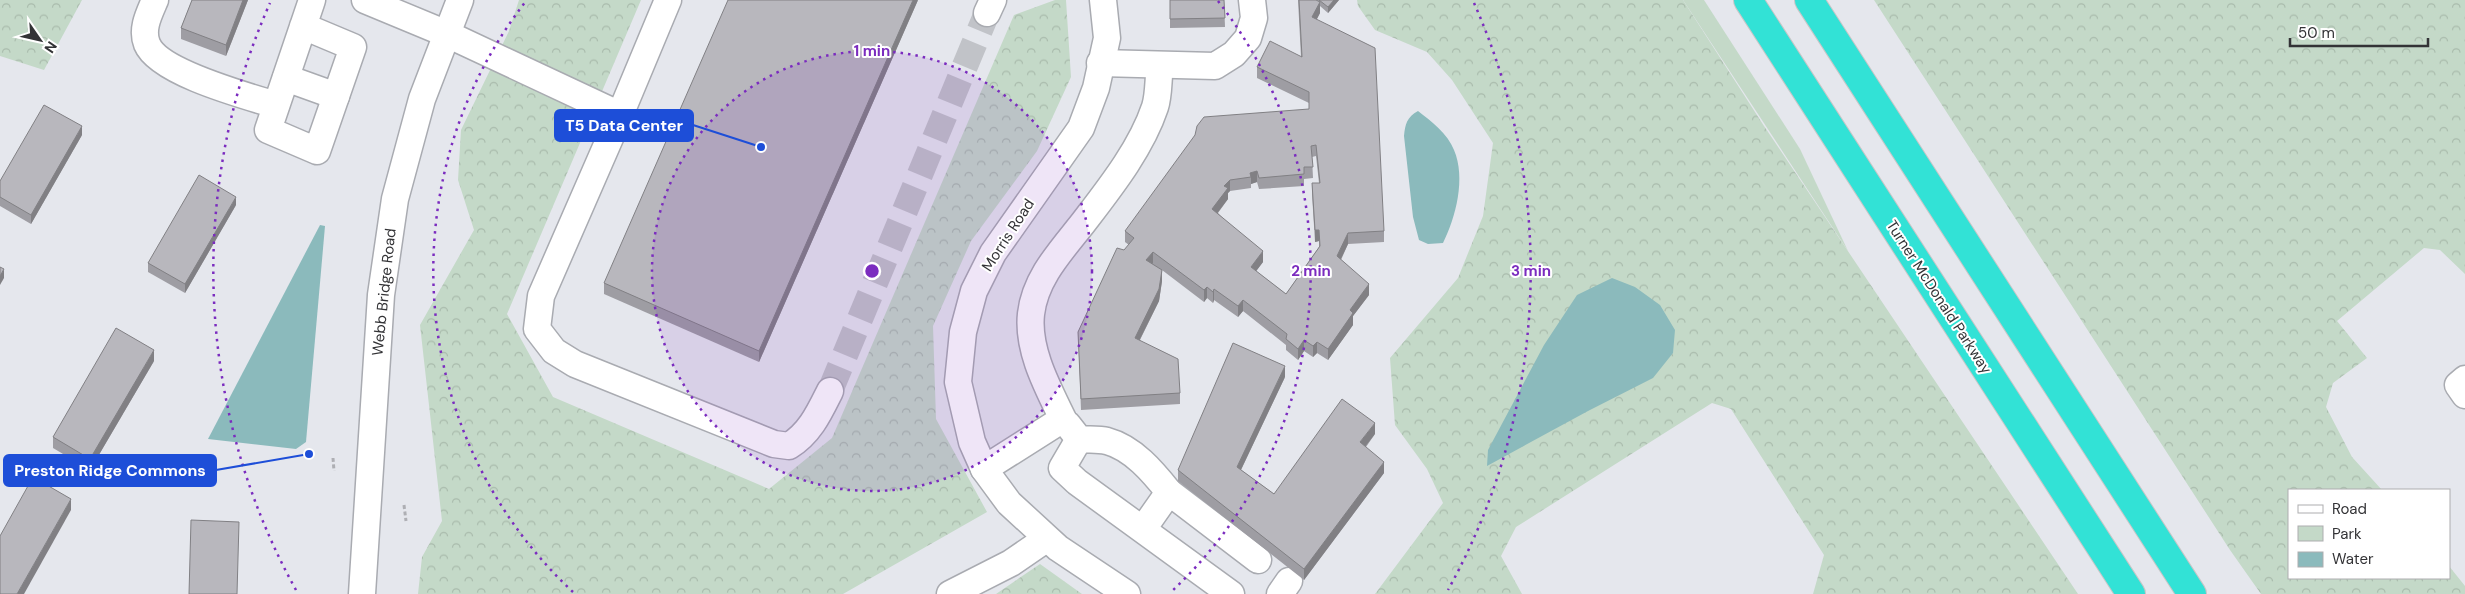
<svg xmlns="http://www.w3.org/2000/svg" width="2465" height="594" font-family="'DM Sans',sans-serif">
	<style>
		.green { fill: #c4d9c8 }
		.forest { fill: url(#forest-crowns) }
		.water { fill: #8bbabc }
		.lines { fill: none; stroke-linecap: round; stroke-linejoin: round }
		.minor-tunnel { stroke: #c1c3c8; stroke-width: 26; stroke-dasharray: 26 13; stroke-linecap: butt }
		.minor-casing { stroke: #a9abb1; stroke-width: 29 }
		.highway-casing { stroke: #c6c6c7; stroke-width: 30 }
		.path { stroke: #aeafb4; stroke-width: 3; stroke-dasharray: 4 2.5; stroke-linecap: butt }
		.minor { stroke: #fff; stroke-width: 26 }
		.highway { stroke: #32e2d6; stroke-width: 28 }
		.wall { fill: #9e9da3; fill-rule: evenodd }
		.shaded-wall { fill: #818084 }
		.building { fill: #b8b7bd; stroke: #818084; fill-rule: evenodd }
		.ring { fill: none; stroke: #7b2cbf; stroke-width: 2.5; stroke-dasharray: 2.5 5 }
		.labels { text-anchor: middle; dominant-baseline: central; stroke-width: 4; stroke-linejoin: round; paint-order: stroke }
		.street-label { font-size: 15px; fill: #333336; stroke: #fff }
		.centre { fill: #7b2cbf; stroke: #fff; stroke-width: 2.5 }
		.ring-label { font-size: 15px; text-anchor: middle; font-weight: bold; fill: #7b2cbf; stroke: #fff; stroke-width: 4; stroke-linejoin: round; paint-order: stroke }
		.leader { fill: none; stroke: #1d4ed8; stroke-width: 2 }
		.callout-dot { fill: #1d4ed8; stroke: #fff; stroke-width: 2 }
		.callout { fill: #1d4ed8; stroke: #1d4ed8; stroke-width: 2 }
		.callout-label { font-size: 16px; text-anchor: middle; font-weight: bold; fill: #fff }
	</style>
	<defs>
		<pattern id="forest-crowns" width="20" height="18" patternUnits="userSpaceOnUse" patternTransform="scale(1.25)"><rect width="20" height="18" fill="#c4d9c8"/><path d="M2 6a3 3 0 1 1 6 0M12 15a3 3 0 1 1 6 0" fill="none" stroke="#a9bbac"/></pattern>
	</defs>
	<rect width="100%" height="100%" fill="#e5e7ed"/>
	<polygon class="green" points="1683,0 1704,0 1800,149 1848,251"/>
	<g class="forest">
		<polygon points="0,0 82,0 44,70 0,56"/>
		<polygon points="519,0 641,0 507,314 553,397 769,489 832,438 1014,15 1055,0 1066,0 1071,77 1037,151 971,241 933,326 936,419 987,512 843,594 418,594 422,557 442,521 420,325 474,230 458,180 461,130 509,31"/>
		<polygon points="1357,0 1683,0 1764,126 2078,594 1813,594 1824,555 1731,409 1712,403 1516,527 1501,556 1522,594 1375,594 1443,503 1427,469 1395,425 1390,358 1458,278 1483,216 1493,143 1452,80 1427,52 1375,30 1358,6"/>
		<polygon points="1874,0 2465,0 2465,274 2440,250 2424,248 2337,321 2367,358 2333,383 2326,407 2352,457 2382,490 2289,490 2289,578 2449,578 2449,566 2465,586 2465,594 2261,594 2230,550"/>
		<polygon points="1040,564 1082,594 996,594"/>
	</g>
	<g class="water">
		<path d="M1418,111C1431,121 1448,134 1454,150C1466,178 1456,217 1443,243L1428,244L1419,240L1413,217L1404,136C1405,124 1407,117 1418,111Z"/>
		<polygon points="320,225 325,226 306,442 296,449 208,439"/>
		<polygon points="1612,278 1635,287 1660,305 1675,330 1673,353 1653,378 1588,411 1487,466 1488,450 1544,345 1577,295"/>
	</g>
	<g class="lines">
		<polyline class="minor-tunnel" points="830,391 987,13"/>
		<g class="minor-casing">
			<g id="minor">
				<path d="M155,0C149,14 141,29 147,44C159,73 247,96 276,105"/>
				<path d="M365,0L447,34L620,115L541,296L537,329L554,351L575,364L774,444L789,446C810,433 819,413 830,391"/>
				<polyline points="1103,0 1107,38 1096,88 1081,128 993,253 974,291 963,332 958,382 972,442 984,469 1009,503 1058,548 1127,594"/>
				<polyline points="987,13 993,0"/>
				<polyline points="303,26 353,47 317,151 268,130 311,3 312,0"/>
				<polyline points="1100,63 1215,66 1234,54 1248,38 1254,18 1252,0"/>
				<polyline points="286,78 336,96"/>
				<polyline points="620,115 668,0"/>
				<polyline points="2465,379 2458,385 2465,395"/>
				<path d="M1068,425L1079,439C1088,440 1098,439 1107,441C1133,448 1153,472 1169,492"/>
				<polyline points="1079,439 1062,468 1077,482 1231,594"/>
				<path d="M984,469L1063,419C1048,388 1027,350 1031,314C1035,278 1061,251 1083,223C1109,189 1141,149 1155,107C1159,95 1158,79 1160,66"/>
				<polyline points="1143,529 1169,492 1258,560"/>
				<polyline points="362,594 381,295 395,199 422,99 460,0"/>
				<polyline points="950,594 1011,563 1046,539"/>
				<polyline points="1280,594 1289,581"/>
			</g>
		</g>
		<g class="highway-casing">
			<g id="highway">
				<polyline points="1748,0 2131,594"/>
				<polyline points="1809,0 2192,594"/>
			</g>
		</g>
		<g class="path">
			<polyline points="333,458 334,471"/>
			<polyline points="404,505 406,521"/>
		</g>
		<use href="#minor" class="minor"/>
		<use href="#highway" class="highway"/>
	</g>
	<g class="wall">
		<polygon points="192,0 248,0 226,56 181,39 181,28"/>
		<polygon points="918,0 759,362 604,294 604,283"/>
		<polygon points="1224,0 1225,27 1170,28 1170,19"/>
		<path d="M1298,0H1339L1328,13L1320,6V13L1317,19L1384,231V242L1348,244L1341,260L1369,295L1353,316V325L1328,360L1317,353L1313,357L1304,351L1298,360L1286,350V345L1243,311L1238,317L1214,300L1213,303L1207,298L1204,302L1162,270V281L1159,301L1140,340L1180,393V404L1081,410L1078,332L1124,250L1129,245L1125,242V231L1309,109V103L1257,78V67L1301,57ZM1316,156L1319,183H1312V194L1315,242L1319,241V247L1286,294L1256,271L1263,262L1218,213L1228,199V193L1230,191L1251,188V184L1257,182L1259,189L1304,186V179L1313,178L1312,157Z"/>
		<polygon points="82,135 31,224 0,206 0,181"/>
		<polygon points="236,205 185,293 148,272 148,263"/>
		<polygon points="154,361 90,470 53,448 53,437"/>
		<polygon points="1285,377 1241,470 1274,494 1375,434 1366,447 1384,473 1304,580 1178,481 1178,470"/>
	</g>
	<g class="shaded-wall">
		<polygon points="243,0 248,0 226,56 226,45"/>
		<polygon points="913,0 918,0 759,362 759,351"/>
		<polygon points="1334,0 1339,0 1328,13 1328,7"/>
		<polygon points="1320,2 1320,13 1312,28 1312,17"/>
		<polygon points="82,126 82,135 31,224 31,215"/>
		<polygon points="1257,171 1257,182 1251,184 1251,177 1250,173"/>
		<polygon points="1230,180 1230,191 1228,193 1228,199 1212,220 1212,209 1224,186"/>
		<polygon points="236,197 236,205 185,293 185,284"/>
		<polygon points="1315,230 1319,230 1319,241 1315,242"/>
		<polygon points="1348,233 1348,244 1337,267 1337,256"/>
		<polygon points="1263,251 1263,262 1251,278 1251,267"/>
		<polygon points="1153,252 1153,263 1146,271 1146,260"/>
		<polygon points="4,269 4,278 0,285 0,276"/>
		<polygon points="1162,270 1162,281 1159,301 1135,349 1135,338"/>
		<polygon points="1369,284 1369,295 1353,316 1353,325 1328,360 1328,349 1350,310"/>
		<polygon points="1207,287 1207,298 1204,302 1204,290"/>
		<polygon points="1214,289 1214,300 1213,303 1213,292"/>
		<polygon points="1243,300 1243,311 1238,317 1238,306"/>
		<polygon points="1304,340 1304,351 1298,360 1298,349"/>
		<polygon points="1317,342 1317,353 1313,357 1313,346"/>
		<polygon points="154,350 154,361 90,470 90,459"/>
		<polygon points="1285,366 1285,377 1237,478 1237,467"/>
		<polygon points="1375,423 1375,434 1360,453 1360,442"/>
		<polygon points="1384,462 1384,473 1304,580 1304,569"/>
		<polygon points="71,499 71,510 24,594 17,594"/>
	</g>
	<g class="building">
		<polygon points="192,0 243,0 226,45 181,28"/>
		<polygon points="728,0 913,0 759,351 604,283"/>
		<polygon points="1170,0 1224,0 1225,18 1170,19"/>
		<path d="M1299,0H1316L1320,2L1312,17L1375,48L1384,231L1348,233L1337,256L1369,284L1350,310L1353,313L1328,349L1317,342L1313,346L1304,340L1298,349L1286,339L1287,334L1243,300L1238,306L1214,289L1213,292L1207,287L1204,290L1153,252L1146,260L1162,270L1159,289L1135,338L1178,359L1180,393L1081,399L1078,332L1117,248L1124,250L1134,238L1125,231L1195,135L1197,126L1204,117L1309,109V92L1257,67L1270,41L1302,57ZM1316,145L1320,183H1312L1315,230H1319L1320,246L1286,294L1251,267L1263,251L1212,209L1228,188L1224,186L1230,180L1251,177L1250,173L1257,171L1259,178L1304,174V167H1313L1311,146Z"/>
		<polygon points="1319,0 1334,0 1328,7"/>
		<polygon points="44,105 82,126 31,215 0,197 0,181"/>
		<polygon points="199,175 236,197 185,284 148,263"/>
		<polygon points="0,267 4,269 0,276"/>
		<polygon points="116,328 154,350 90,459 53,437"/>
		<polygon points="1233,343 1285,366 1237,467 1274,494 1342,399 1375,423 1360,442 1384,462 1304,569 1178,470"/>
		<polygon points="33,477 71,499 17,594 0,594 0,536"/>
		<polygon points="191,520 239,522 237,594 189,594"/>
	</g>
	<circle cx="872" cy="271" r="220" fill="#7b2cbf" fill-opacity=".12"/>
	<g class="ring">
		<circle cx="872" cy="271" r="220"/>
		<path d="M573 592A439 439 0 0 1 526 1M1218 1A439 439 0 0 1 1171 592"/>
		<path d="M296 590A659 659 0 0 1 270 3M1474 3A659 659 0 0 1 1448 590"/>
	</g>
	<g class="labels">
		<g class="street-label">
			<text transform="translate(1008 235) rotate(-57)">Morris Road</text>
			<text transform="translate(384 292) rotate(-84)">Webb Bridge Road</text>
			<text transform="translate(1939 297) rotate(57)">Turner McDonald Parkway</text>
		</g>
	</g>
	<circle cx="872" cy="271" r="8" class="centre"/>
	<g class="ring-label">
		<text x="872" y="56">1 min</text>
		<text x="1311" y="276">2 min</text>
		<text x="1531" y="276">3 min</text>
	</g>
	<path class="leader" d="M761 147L693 125M309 454L216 470"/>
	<g class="callout-dot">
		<circle cx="761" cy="147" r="5"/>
		<circle cx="309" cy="454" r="5"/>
	</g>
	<g class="callout">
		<rect x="555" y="110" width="138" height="31" rx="5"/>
		<rect x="4" y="455" width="212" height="31" rx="5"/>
	</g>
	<g class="callout-label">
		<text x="624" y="131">T5 Data Center</text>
		<text x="110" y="476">Preston Ridge Commons</text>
	</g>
	<rect x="2288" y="489" width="162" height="90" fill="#ffffff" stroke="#adadaf"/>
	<rect x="2298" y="505" width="25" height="8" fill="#ffffff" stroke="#adadaf"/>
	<text x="2332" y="514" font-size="15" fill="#333336">Road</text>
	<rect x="2298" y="526" width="25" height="15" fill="#c4d9c8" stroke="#adadaf"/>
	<text x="2332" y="539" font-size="15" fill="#333336">Park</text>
	<rect x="2298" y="552" width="25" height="15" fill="#8bbabc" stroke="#adadaf"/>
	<text x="2332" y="564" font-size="15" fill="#333336">Water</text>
	<g transform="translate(40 40) rotate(124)" stroke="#ffffff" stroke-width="4" paint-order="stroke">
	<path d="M0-4L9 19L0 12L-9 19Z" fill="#333336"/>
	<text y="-8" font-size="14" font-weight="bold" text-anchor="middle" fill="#333336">N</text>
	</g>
	<path d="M2290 38v8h138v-8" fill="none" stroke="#333336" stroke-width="2.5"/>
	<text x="2298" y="38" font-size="15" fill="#333336" stroke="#ffffff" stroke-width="4" paint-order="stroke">50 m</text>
</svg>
